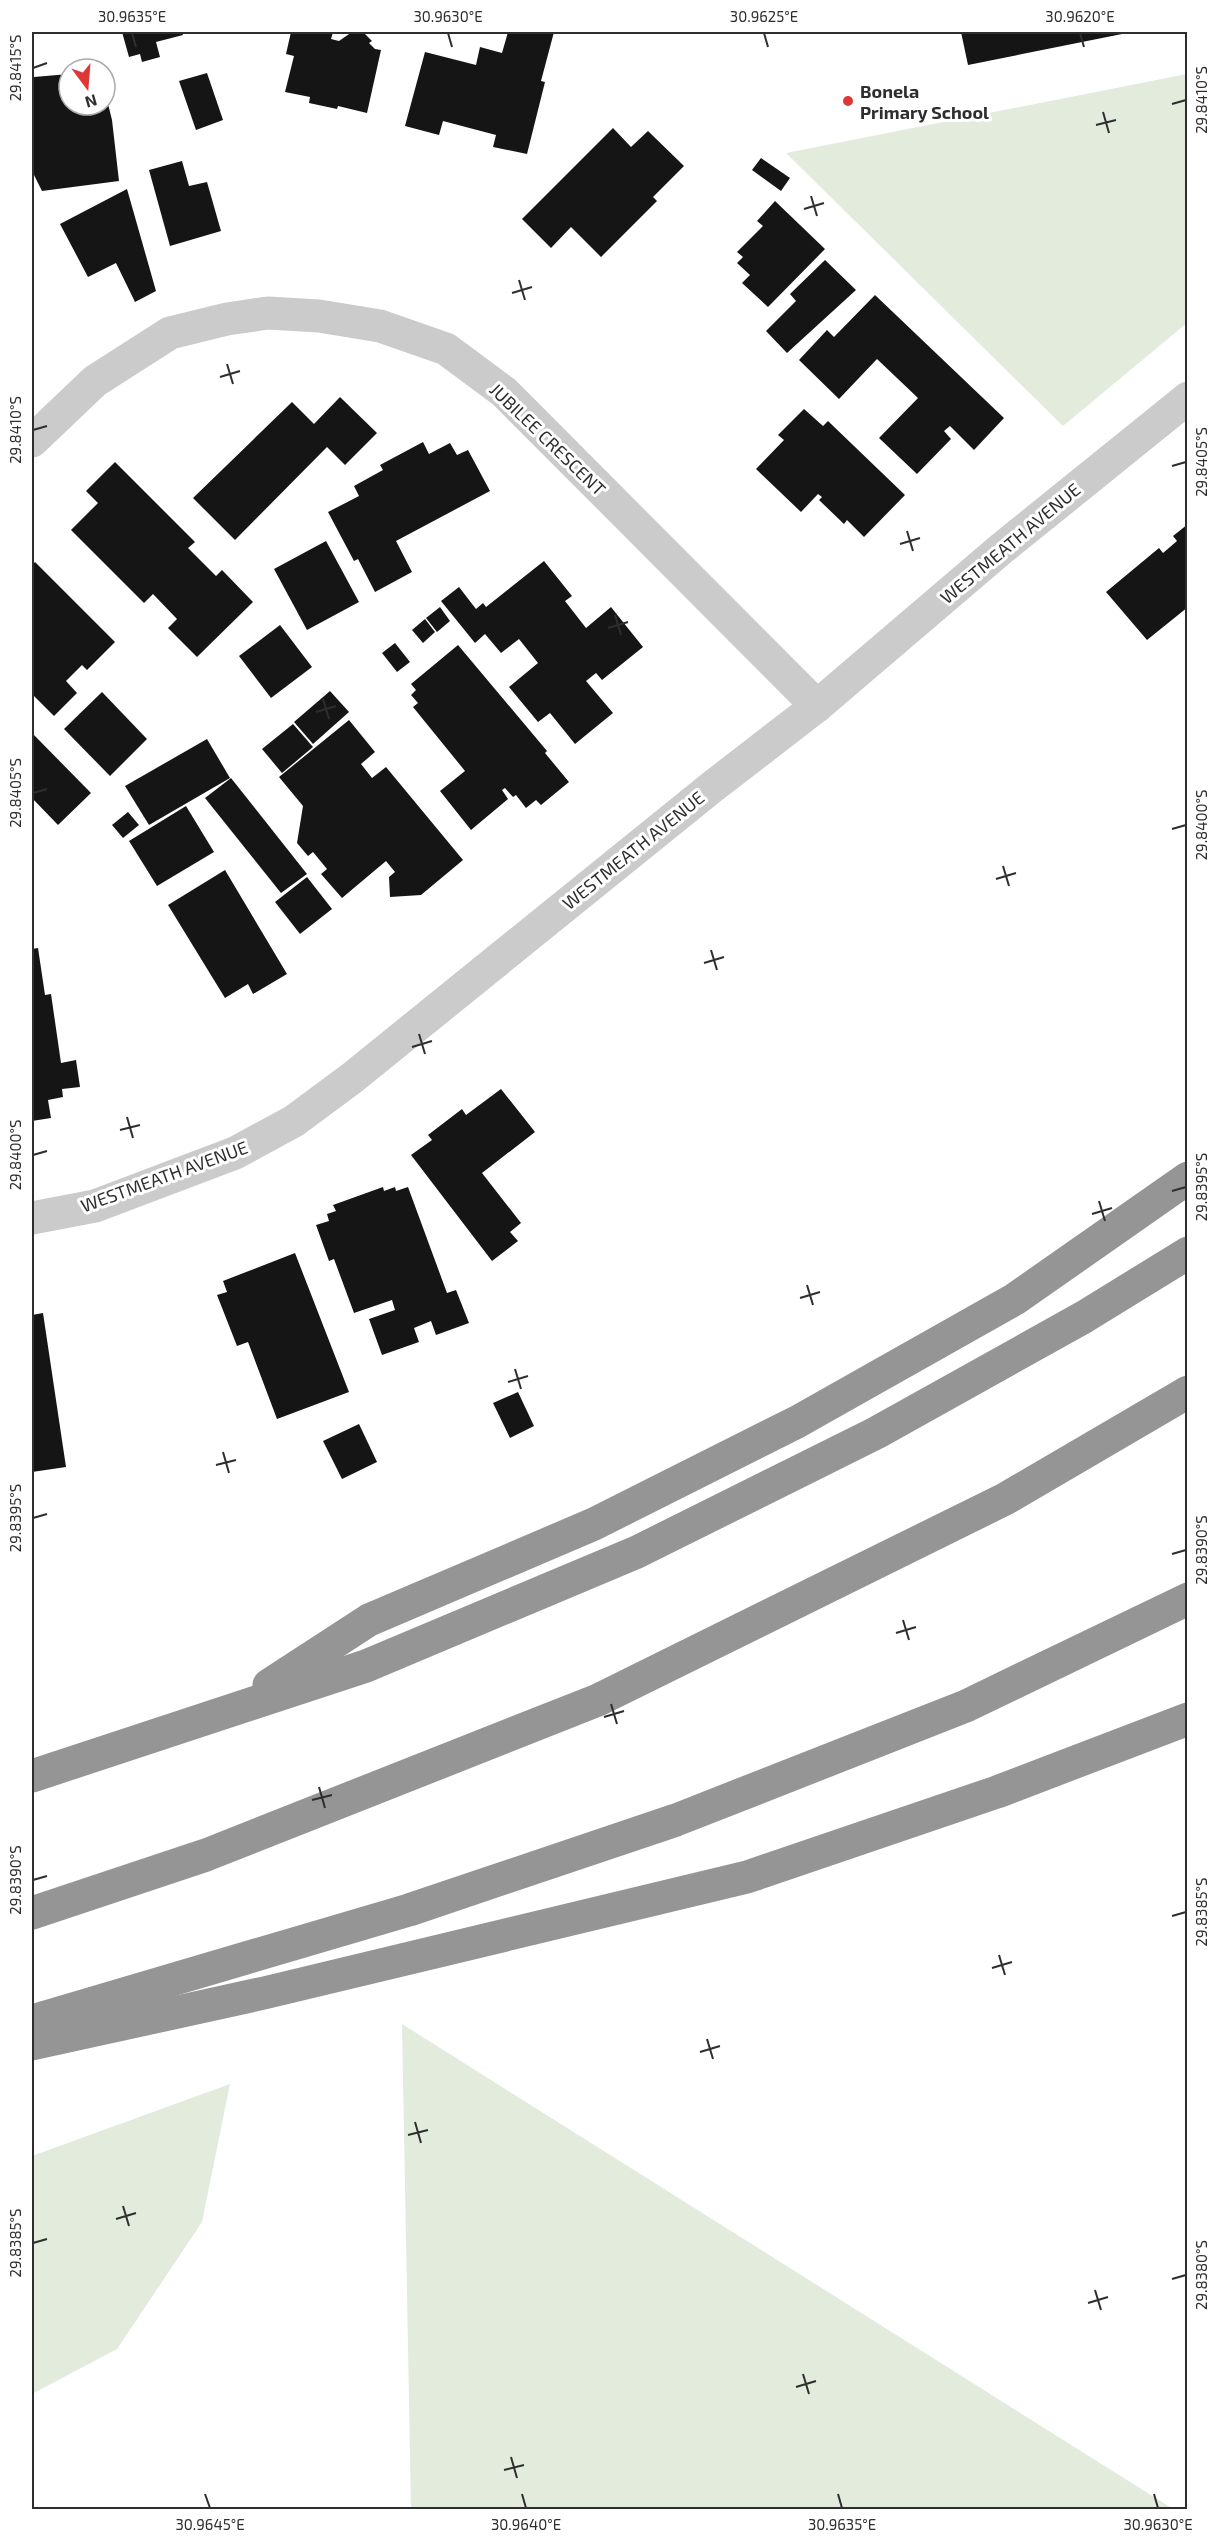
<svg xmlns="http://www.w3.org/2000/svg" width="1219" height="2541" font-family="'Exo 2',sans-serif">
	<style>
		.green { fill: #e3ebdd }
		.building { fill: #151515 }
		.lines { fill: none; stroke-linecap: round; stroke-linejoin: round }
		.minor { stroke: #cbcbcb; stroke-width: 33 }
		.highway { stroke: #959595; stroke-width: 33 }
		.ticks { fill: none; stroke: #2e2e2e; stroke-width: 2 }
		.poi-dot { fill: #de3738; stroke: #fff; stroke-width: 2 }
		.labels { text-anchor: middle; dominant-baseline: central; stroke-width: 6; stroke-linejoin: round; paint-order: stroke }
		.poi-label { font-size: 18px; font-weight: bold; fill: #2e2e2e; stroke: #fff; text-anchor: start }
		.street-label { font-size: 18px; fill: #2e2e2e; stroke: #fff }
		.neatline { fill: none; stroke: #2e2e2e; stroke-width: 2 }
		.ticks-label { font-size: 15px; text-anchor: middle; fill: #2e2e2e }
	</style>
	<rect width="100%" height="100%" fill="#fff"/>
	<g class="green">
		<polygon points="1187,74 1187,323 1063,426 786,153"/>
		<polygon points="402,2024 1173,2509 411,2509"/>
		<polygon points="230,2084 202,2222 117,2349 32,2394 32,2156"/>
	</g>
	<g class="building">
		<polygon points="122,32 182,32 183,35 156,42 160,57 142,62 140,54 129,57"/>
		<polygon points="291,32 333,32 331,39 339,41 352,32 363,32 372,41 369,43 375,49 381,50 367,113 338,106 337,109 309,103 310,97 285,92 294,56 286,54"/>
		<polygon points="508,32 554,32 541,81 545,82 527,154 493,147 496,135 443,121 439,135 405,126 425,52 476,65 480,47 502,53"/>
		<polygon points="961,32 1127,32 1127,33 968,65"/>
		<polygon points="32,72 34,77 69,74 69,105 105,105 106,96 112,120 119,181 42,191 32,171"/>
		<polygon points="207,73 223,120 196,130 179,81"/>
		<polygon points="613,128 631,147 648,131 684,166 653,197 657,201 601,257 571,227 551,248 522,219"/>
		<polygon points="761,158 790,178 781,191 752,170"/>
		<polygon points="182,161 189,186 207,182 221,231 170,246 149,170"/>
		<polygon points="127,189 156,291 135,302 116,263 88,277 60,224"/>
		<polygon points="775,201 825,249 768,307 742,283 750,275 737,263 743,257 737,252 763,226 757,221"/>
		<polygon points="825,260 856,290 787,353 766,331 796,301 790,294"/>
		<polygon points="875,295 1004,418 974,450 950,426 944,431 951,439 917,474 879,438 918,398 877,359 839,399 799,360 827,330 834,337"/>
		<polygon points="340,397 377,433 345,465 327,447 235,540 193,498 292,402 314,424"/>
		<polygon points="804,409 823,426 828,421 905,495 864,537 847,520 844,524 819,500 822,497 818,494 801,512 756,469 784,440 778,435"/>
		<polygon points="423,442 429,454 450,443 457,455 468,450 490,491 396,541 412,572 375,592 358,559 354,561 328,512 359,496 354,486 383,470 380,465"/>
		<polygon points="115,462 195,542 188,548 216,576 222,570 253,602 197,657 168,628 177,619 153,594 144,603 71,530 98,503 86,491"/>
		<polygon points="1188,524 1188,607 1147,640 1106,592 1159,548 1163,553 1177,541 1173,536"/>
		<polygon points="326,541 359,602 307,630 274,569"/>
		<polygon points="544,561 572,596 565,601 586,628 611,607 643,647 602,680 596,673 586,681 613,713 575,744 550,713 538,722 509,687 538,663 519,639 501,653 485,634 475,643 441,601 459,587 476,609 483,603 486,607"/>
		<polygon points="35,562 115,642 87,670 82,665 66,681 77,693 54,716 32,694 32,565"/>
		<polygon points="440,607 450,621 437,632 426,618"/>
		<polygon points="425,619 435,632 423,643 412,630"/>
		<polygon points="280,625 312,667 271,698 239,656"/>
		<polygon points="395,643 410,662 397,672 382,653"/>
		<polygon points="458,645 547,751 545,753 569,782 541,805 536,800 526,808 516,795 513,797 505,788 502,790 508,799 471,830 440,791 465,771 413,707 418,703 411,695 416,690 411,684"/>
		<polygon points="330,691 349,712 313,744 294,722"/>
		<polygon points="102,692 147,739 110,776 64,729"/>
		<polygon points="349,720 375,752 361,764 372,778 386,767 463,860 421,895 390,897 389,877 395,872 386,861 342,898 321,874 327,869 313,852 308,856 297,843 303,806 279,777"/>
		<polygon points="293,724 313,747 282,773 262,749"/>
		<polygon points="32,733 91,793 58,825 32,798"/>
		<polygon points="207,739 230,778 149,825 125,786"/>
		<polygon points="231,778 307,874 281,893 205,798"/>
		<polygon points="186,806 214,852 157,886 129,841"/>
		<polygon points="128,812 139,825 123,838 112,825"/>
		<polygon points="225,870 287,974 253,994 248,984 225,998 168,905"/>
		<polygon points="307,877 332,909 300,934 275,902"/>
		<polygon points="38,948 45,995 51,994 61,1063 76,1060 80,1087 62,1089 63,1097 48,1100 51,1118 32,1121 32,949"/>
		<polygon points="501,1089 535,1132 482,1173 521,1223 510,1232 518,1241 492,1261 411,1155 432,1140 428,1135 462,1109 466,1115"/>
		<polygon points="383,1187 384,1191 395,1187 396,1191 408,1187 447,1293 456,1290 469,1323 436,1335 431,1321 414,1328 419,1342 382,1355 369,1319 395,1310 392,1300 354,1313 334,1259 329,1261 316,1225 329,1221 327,1214 336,1211 333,1205"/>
		<polygon points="295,1253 349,1392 277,1419 248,1342 237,1346 217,1295 227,1292 223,1281"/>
		<polygon points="43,1313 66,1467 32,1472 32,1315"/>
		<polygon points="518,1392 534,1426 510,1438 493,1403"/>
		<polygon points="359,1424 377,1462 342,1479 323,1441"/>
	</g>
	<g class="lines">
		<g class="minor">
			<polyline points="32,441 95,381 170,333 227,319 268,313 319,316 380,326 446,349 504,392 817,706"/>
			<polyline points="32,1218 95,1206 235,1153 294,1121 352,1078 712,787 817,706 1001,549 1188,398"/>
		</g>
		<g class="highway">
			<polyline points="269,1685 369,1620 594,1524 797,1422 1015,1299 1188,1178"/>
			<polyline points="32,1776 366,1666 637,1552 876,1433 1084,1317 1188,1253"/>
			<polyline points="32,1913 206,1855 598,1700 1005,1499 1188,1392"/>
			<polyline points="32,2021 409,1910 676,1820 966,1706 1188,1599"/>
			<polyline points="32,2044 264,1993 747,1877 997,1792 1188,1719"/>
		</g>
	</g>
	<path class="ticks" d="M132,33L136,47M448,33L452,47M764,33L768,47M1080,33L1084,47M33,68L47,63M1172,104L1186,100M1103,112L1109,133M1096,125L1116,120M811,196L817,216M804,209L824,203M519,280L525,300M512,293L532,287M227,364L233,384M220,377L240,371M33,430L47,426M1172,466L1186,462M907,531L913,551M900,544L920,538M615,615L621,635M608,628L628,622M323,699L329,719M316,712L336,706M33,793L47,789M1172,829L1186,825M1003,866L1009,886M996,879L1016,873M711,950L717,970M704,963L724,957M419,1034L425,1054M412,1047L432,1041M127,1117L133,1138M120,1130L140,1125M33,1155L47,1151M1172,1191L1186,1187M1099,1201L1105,1221M1092,1214L1112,1208M807,1285L813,1305M800,1298L820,1292M515,1369L521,1389M508,1382L528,1376M223,1452L229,1473M216,1465L236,1460M33,1518L47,1514M1172,1554L1186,1550M903,1620L909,1640M896,1633L916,1627M611,1704L617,1724M604,1717L624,1711M319,1787L325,1808M312,1800L332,1795M33,1880L47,1876M1172,1916L1186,1912M999,1955L1005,1975M992,1968L1012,1962M707,2039L713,2059M700,2052L720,2046M415,2122L421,2143M408,2135L428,2130M123,2206L129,2226M116,2219L136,2213M33,2243L47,2239M1172,2279L1186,2275M1095,2290L1101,2310M1088,2303L1108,2297M803,2374L809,2394M796,2387L816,2381M511,2457L517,2478M504,2470L524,2465M205,2494L210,2508M522,2494L526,2508M838,2494L842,2508M1154,2494L1158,2508"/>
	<circle class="poi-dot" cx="848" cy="101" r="6"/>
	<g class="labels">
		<g class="poi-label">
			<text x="860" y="91">Bonela<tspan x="860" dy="21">Primary School</tspan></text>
		</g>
		<g class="street-label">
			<text transform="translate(548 439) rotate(44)">JUBILEE CRESCENT</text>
			<text transform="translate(1010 543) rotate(-40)">WESTMEATH AVENUE</text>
			<text transform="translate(633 850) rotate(-39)">WESTMEATH AVENUE</text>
			<text transform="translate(164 1176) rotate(-20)">WESTMEATH AVENUE</text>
		</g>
	</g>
	<rect width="1219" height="2541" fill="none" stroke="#ffffff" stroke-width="66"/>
	<g transform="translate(87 87) rotate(164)"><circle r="28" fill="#ffffff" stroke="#ababab" stroke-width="1.5"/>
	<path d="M0-4.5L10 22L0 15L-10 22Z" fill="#de3738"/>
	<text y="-9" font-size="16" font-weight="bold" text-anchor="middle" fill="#2e2e2e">N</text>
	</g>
	<rect x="33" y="33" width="1153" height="2475" class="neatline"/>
	<g class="ticks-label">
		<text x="132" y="22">30.9635°E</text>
		<text x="448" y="22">30.9630°E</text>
		<text x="764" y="22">30.9625°E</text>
		<text x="1080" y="22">30.9620°E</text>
		<text transform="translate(16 68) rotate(-90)" y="5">29.8415°S</text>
		<text transform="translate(1202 100) rotate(-90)" y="5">29.8410°S</text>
		<text transform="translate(16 430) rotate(-90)" y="5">29.8410°S</text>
		<text transform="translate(1202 462) rotate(-90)" y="5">29.8405°S</text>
		<text transform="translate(16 793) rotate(-90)" y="5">29.8405°S</text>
		<text transform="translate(1202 825) rotate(-90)" y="5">29.8400°S</text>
		<text transform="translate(16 1155) rotate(-90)" y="5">29.8400°S</text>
		<text transform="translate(1202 1187) rotate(-90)" y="5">29.8395°S</text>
		<text transform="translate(16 1518) rotate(-90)" y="5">29.8395°S</text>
		<text transform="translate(1202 1550) rotate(-90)" y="5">29.8390°S</text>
		<text transform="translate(16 1880) rotate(-90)" y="5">29.8390°S</text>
		<text transform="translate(1202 1912) rotate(-90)" y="5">29.8385°S</text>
		<text transform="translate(16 2243) rotate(-90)" y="5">29.8385°S</text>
		<text transform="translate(1202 2275) rotate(-90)" y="5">29.8380°S</text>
		<text x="210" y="2530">30.9645°E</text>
		<text x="526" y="2530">30.9640°E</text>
		<text x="842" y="2530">30.9635°E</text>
		<text x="1158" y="2530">30.9630°E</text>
	</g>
</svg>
